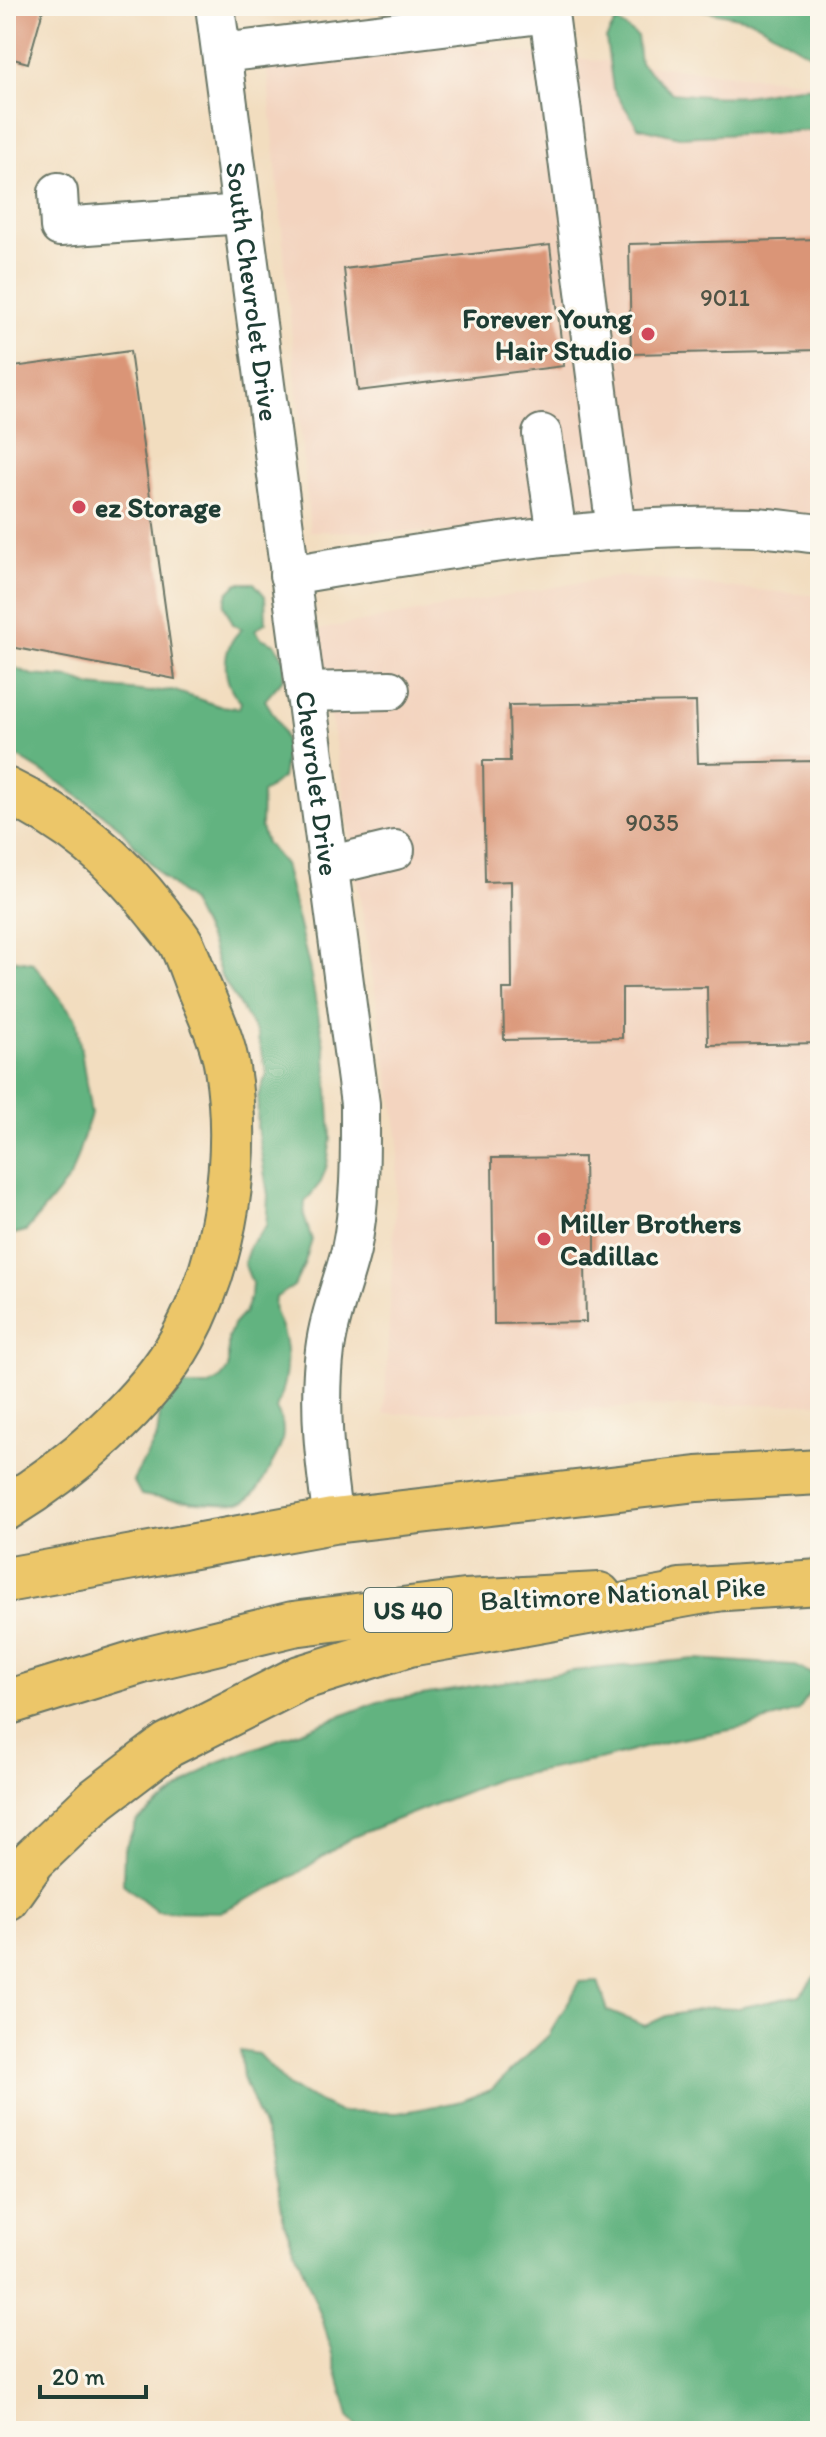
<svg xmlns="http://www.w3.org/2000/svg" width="826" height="2437" font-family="Itim,sans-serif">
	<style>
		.built { fill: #f3d4bf }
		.forest { fill: #62b380; stroke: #40785a; stroke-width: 2 }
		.building { fill: #da9577 }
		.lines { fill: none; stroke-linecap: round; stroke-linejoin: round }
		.minor-casing { stroke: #697565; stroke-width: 42 }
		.major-casing { stroke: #697565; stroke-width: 48 }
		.highway-casing { stroke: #697565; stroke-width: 48 }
		.minor { stroke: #fff; stroke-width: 38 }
		.major { stroke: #ecc669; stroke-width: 44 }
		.highway { stroke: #ecc669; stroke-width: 44 }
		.poi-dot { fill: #d1495b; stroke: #fbf7ec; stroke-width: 3 }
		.labels { text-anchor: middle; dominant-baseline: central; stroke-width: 6; stroke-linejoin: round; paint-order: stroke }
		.number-label { font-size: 24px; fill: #4e5345 }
		.shield { fill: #fbf7ec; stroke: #61756b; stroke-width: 2 }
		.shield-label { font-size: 26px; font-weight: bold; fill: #1f3d34 }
		.street-label { font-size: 28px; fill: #1f3d34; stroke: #fbf7ec }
		.poi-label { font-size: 28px; font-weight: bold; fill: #1f3d34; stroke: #fbf7ec; text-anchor: start }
	</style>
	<rect width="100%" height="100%" fill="#fbf7ec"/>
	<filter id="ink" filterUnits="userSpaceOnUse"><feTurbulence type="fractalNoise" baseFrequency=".0125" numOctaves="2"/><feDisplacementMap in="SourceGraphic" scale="16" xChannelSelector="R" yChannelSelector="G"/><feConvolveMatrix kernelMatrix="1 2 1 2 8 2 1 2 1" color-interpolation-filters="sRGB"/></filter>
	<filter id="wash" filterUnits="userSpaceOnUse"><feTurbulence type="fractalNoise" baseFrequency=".006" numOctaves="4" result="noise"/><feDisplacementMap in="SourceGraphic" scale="32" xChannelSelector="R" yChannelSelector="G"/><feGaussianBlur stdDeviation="1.8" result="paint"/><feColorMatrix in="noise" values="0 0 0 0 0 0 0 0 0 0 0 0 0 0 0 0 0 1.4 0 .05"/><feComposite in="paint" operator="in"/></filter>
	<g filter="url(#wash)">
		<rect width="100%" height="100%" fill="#f2ddbf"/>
		<g class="built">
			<polygon points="263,26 820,83 820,534 310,531"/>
			<polygon points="616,576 820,596 820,1403 384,1414 399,1140 317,630"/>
		</g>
		<g class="forest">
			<polygon points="683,6 820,6 820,60 752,20"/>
			<path d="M616,21L637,36L640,63L672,93C695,95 720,98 743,96C770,93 793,85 820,87V130L679,137L638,127L613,89L606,39Z"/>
			<path d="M238,583H254L265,596L266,622L255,630L261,638L275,644L286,662L283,679L265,700C286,735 290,736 282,778L262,793L261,828L266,843L284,864L309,966L326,1056L331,1138L327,1165L321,1182L305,1202L304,1216L312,1240L304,1265L294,1286L275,1298C272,1313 280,1320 283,1334C290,1359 285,1386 276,1409C286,1424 284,1441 276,1456C268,1470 260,1493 245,1501C233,1508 158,1498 141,1495L133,1480L157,1437L161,1406L168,1394L180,1386H208L221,1378L228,1369V1338L233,1325L244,1313L251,1295L252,1283L244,1263L250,1245L266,1226L267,1213L268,1195L257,1128L258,1096L267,1073L256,1032L221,976L211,944L189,900L162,876L118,826L62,784L6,750V664L32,675L71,678L91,686L150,692L172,690L219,706L239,708L241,702C221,682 220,648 242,629L233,624L224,605L228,593Z"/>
			<polygon points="6,958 33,963 76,1019 91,1114 70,1178 26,1231 6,1236"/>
			<polygon points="695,1659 792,1665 820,1677 798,1711 747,1727 669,1741 603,1759 498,1779 353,1837 284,1882 220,1912 157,1911 123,1884 124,1850 137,1821 213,1764 378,1702 572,1671"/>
			<polygon points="820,1971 820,2431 360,2431 349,2416 323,2321 284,2222 272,2149 243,2078 240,2051 258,2054 289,2087 339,2112 398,2113 462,2101 491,2090 549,2035 580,1982 598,1981 608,2011 645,2026 666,2016 713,2007 739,2008 800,1995"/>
		</g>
		<g id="blocks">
			<g class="building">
				<polygon points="6,6 44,6 28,63 6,57"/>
				<polygon points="820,239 820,350 631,354 629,244"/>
				<polygon points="550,245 564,366 358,391 344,269"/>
				<polygon points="130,351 175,679 6,646 6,368"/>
				<polygon points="696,702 698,763 820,761 820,1043 708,1045 707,987 622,988 622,1038 504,1040 503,989 512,989 511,881 485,882 483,761 510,761 509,705"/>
				<polygon points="584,1157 585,1216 595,1216 595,1261 585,1262 586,1322 494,1324 492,1158"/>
			</g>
		</g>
	</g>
	<g filter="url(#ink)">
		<use href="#blocks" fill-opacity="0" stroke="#697565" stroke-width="2"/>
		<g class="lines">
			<g class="minor-casing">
				<g id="minor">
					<path id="s1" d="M215,6L360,1104C360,1152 361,1202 351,1250C343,1283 329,1316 325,1350C318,1407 325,1464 333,1521"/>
					<polyline points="222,53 549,13 616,530"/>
					<polyline points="58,192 60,227 243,214"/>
					<polyline points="542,434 557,535"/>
					<path d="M289,575C443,550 597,522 754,527C776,528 798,532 820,534"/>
					<polyline points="305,692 390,690"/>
					<polyline points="328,866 395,850"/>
				</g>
			</g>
			<g class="major-casing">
				<g id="major">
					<polyline points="6,1580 333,1521 697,1479 820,1472"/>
					<polyline points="680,1591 820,1582"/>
					<polyline points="6,1703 145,1660 293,1624 465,1602 599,1595"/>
				</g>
			</g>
			<g class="highway-casing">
				<g id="highway">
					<path d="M6,790C70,821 116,858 159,914C166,924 175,933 181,943C188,957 193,973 199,988C209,1012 223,1041 227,1068C241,1156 226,1259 183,1338C147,1404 70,1469 6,1508"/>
					<polyline points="6,1898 33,1860 97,1799 168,1745 300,1678 409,1644 716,1589"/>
				</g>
			</g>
			<use href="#minor" class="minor"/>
			<use href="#major" class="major"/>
			<use href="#highway" class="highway"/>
		</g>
	</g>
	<g class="poi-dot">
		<circle cx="648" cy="334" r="8"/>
		<circle cx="79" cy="507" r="8"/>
		<circle cx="544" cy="1239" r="8"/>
	</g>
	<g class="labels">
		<g class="number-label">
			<text x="725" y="297">9011</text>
			<text x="652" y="822">9035</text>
		</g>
		<rect class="shield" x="364" y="1588" width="88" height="44" rx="6"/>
		<g class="shield-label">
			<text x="408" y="1610">US 40</text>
		</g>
		<g class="street-label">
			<text stroke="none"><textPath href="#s1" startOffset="288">South Chevrolet Drive</textPath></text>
			<text stroke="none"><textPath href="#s1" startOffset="784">Chevrolet Drive</textPath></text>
			<text transform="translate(623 1593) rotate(-3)">Baltimore National Pike</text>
		</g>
		<g class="poi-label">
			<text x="632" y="318" text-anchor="end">Forever Young<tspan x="632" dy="32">Hair Studio</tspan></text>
			<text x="95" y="507">ez Storage</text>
			<text x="560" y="1223">Miller Brothers<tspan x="560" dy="32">Cadillac</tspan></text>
		</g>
	</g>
	<rect width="826" height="2437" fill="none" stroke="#fbf7ec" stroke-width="32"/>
	<path d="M40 2385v12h106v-12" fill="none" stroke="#1f3d34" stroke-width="4"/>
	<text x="52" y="2385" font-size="24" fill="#1f3d34" stroke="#fbf7ec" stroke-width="6" paint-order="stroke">20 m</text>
</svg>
